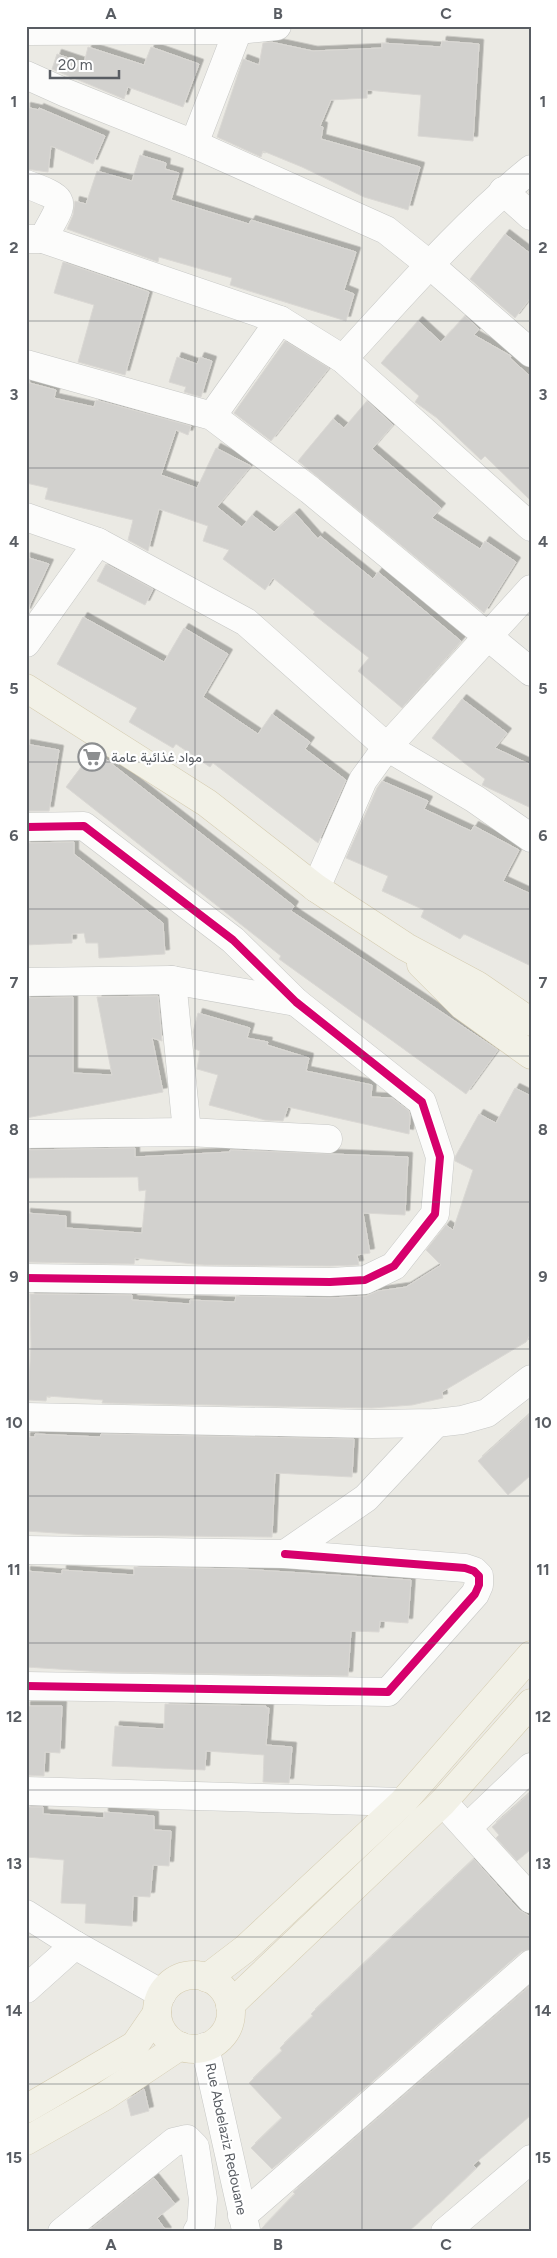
<svg xmlns="http://www.w3.org/2000/svg" width="557" height="2258" font-family="Figtree,Vazirmatn,sans-serif">
	<style>
		.building { fill: #d2d1ce; stroke: #dad8d4; filter: url(#shadow) }
		.lines { fill: none; stroke-linecap: round; stroke-linejoin: round }
		.minor-casing { stroke: #c7c8c6; stroke-width: 29 }
		.major-casing { stroke: #d5ccb0; stroke-width: 29 }
		.minor { stroke: #fcfcfb; stroke-width: 28 }
		.major { stroke: #f2f1e7; stroke-width: 28 }
		.cycleway-casing { stroke: #fff; stroke-width: 11 }
		.cycleway { stroke: #d6006c; stroke-width: 8 }
		.grid { fill: none; stroke: #595d63; stroke-width: 1; stroke-opacity: 0.55 }
		.labels { text-anchor: middle; dominant-baseline: central; stroke-width: 4.5; stroke-linejoin: round; paint-order: stroke }
		.poi-label { font-size: 14px; fill: #595d63; stroke: #fff; text-anchor: start }
		.street-label { font-size: 14px; fill: #595d63; stroke: #fff }
		.neatline { fill: none; stroke: #595d63; stroke-width: 2 }
		.grid-label { font-size: 16px; text-anchor: middle; font-weight: bold; fill: #595d63 }
	</style>
	<defs>
		<filter id="shadow"><feDropShadow dx="4.5" dy="-4.5" stdDeviation="0" flood-color="#0004"/></filter>
	</defs>
	<rect width="100%" height="100%" fill="#ebeae4"/>
	<g class="building">
		<polygon points="442,41 479,44 473,141 418,136 421,95 367,90 367,98 331,100 320,126 323,127 321,139 420,167 408,210 364,197 302,167 263,151 261,157 217,137 243,59 259,65 263,43 271,42 313,51 382,48 382,43 441,47"/>
		<polygon points="88,47 144,65 151,47 199,64 183,107 128,87 124,99 52,69 57,54 84,63"/>
		<polygon points="26,107 39,110 39,108 105,136 93,164 51,146 48,172 26,169"/>
		<polygon points="140,155 166,163 165,169 179,173 171,200 249,224 251,220 356,252 344,290 354,294 346,321 230,285 232,278 159,257 158,262 67,229 73,215 75,201 86,204 97,171 132,181"/>
		<polygon points="505,234 531,254 531,297 515,318 470,279"/>
		<polygon points="63,262 149,292 125,375 78,362 94,305 54,293"/>
		<polygon points="465,316 479,329 474,335 511,356 510,358 531,377 531,501 485,456 481,460 437,418 415,402 419,396 381,363 418,321 441,342"/>
		<polygon points="285,341 329,368 271,441 234,413"/>
		<polygon points="177,357 197,364 200,357 212,361 201,397 184,392 186,387 169,382"/>
		<polygon points="26,382 56,390 54,398 94,407 96,400 191,426 188,435 176,430 161,475 197,488 216,448 251,466 217,507 242,527 252,515 274,532 295,513 318,539 320,536 373,579 378,572 461,641 402,708 358,671 369,658 313,614 315,612 273,578 265,590 223,559 229,550 203,541 208,526 159,509 148,551 128,540 133,520 45,499 48,488 26,483"/>
		<polygon points="367,401 393,425 372,449 441,508 432,518 480,549 485,541 516,562 484,613 298,461 333,419 344,428"/>
		<polygon points="26,557 49,564 26,613"/>
		<polygon points="106,564 153,589 145,605 97,581"/>
		<polygon points="83,617 164,662 184,628 228,654 203,697 258,734 272,714 310,742 305,749 346,780 318,843 213,763 210,767 176,744 173,748 129,722 137,708 57,664"/>
		<polygon points="462,699 507,733 495,748 531,765 531,808 482,785 485,779 432,738"/>
		<polygon points="26,744 59,750 49,811 26,811"/>
		<polygon points="94,750 294,906 291,911 498,1050 466,1094 279,959 281,956 66,787"/>
		<polygon points="382,781 428,801 424,809 471,831 474,826 519,850 503,881 531,894 531,966 464,934 460,939 421,917 424,910 382,891 388,876 346,858 377,788"/>
		<polygon points="74,842 74,854 163,923 165,954 99,958 98,943 86,943 84,933 72,934 72,943 26,945 26,843"/>
		<polygon points="158,996 162,1041 152,1038 163,1092 26,1118 26,998 73,997 73,1073 112,1075 97,997"/>
		<polygon points="198,1013 250,1028 247,1038 268,1042 267,1045 309,1058 306,1071 372,1085 371,1097 392,1098 409,1111 410,1117 409,1134 288,1107 283,1121 265,1120 209,1105 218,1075 197,1069 200,1051 195,1049 193,1032"/>
		<polygon points="515,1088 531,1096 531,1333 526,1342 442,1392 443,1398 412,1405 372,1408 102,1403 103,1400 47,1396 46,1401 28,1400 31,1346 30,1294 132,1295 132,1300 190,1304 190,1300 235,1302 236,1296 330,1298 366,1296 378,1291 406,1287 441,1265 426,1250 446,1225 453,1230 473,1170 455,1161 455,1157 479,1114 496,1123"/>
		<polygon points="135,1148 135,1157 230,1152 230,1150 408,1157 405,1215 363,1213 370,1253 357,1255 359,1265 330,1266 204,1265 135,1258 134,1264 26,1262 26,1213 66,1216 66,1228 142,1233 146,1190 139,1191 138,1177 26,1178 26,1150"/>
		<polygon points="531,1413 531,1475 508,1495 478,1461"/>
		<polygon points="35,1434 100,1437 101,1434 354,1439 352,1477 275,1473 272,1537 86,1535 26,1531 26,1437 35,1437"/>
		<polygon points="134,1567 241,1569 411,1580 408,1623 380,1621 379,1632 351,1631 348,1676 104,1672 26,1667 26,1571 62,1574 62,1570 134,1575"/>
		<polygon points="165,1704 266,1706 266,1708 269,1708 266,1745 292,1747 289,1783 263,1782 264,1755 206,1751 205,1770 112,1766 115,1726 164,1729"/>
		<polygon points="26,1706 62,1706 60,1753 45,1752 44,1776 26,1775"/>
		<polygon points="531,1792 531,1849 517,1861 496,1838 499,1835 492,1827"/>
		<polygon points="26,1807 43,1807 43,1814 104,1818 104,1812 154,1816 154,1830 171,1831 169,1866 153,1865 150,1897 133,1896 132,1926 85,1923 86,1904 61,1903 64,1860 26,1857"/>
		<polygon points="474,1859 519,1910 531,1917 531,1949 521,1952 272,2169 251,2148 282,2118 249,2083 282,2051 280,2048 313,2016 311,2014"/>
		<polygon points="531,1985 531,2115 473,2165 476,2168 445,2198 408,2232 261,2232 261,2229 295,2194 293,2192"/>
		<polygon points="144,2089 149,2111 131,2116 127,2100"/>
		<polygon points="154,2178 175,2204 157,2218 167,2232 87,2232"/>
	</g>
	<g class="lines">
		<g class="minor-casing">
			<g id="minor">
				<polyline points="26,31 238,30 277,26"/>
				<polyline points="26,75 66,93 194,144 386,230 430,265 531,353"/>
				<polyline points="194,144 238,30"/>
				<path d="M26,184C72,201 63,200 43,239"/>
				<polyline points="503,191 531,216"/>
				<polyline points="26,239 43,239 280,320 343,359 531,527"/>
				<path d="M343,359C403,294 462,225 531,169"/>
				<polyline points="26,364 212,416 310,490 531,672"/>
				<polyline points="212,416 280,320"/>
				<polyline points="26,517 98,542 246,622 387,747 475,799 531,838"/>
				<polyline points="26,643 98,542"/>
				<polyline points="26,827 84,826 233,940 296,1002 422,1102 440,1157 435,1214 394,1266 365,1280 330,1282 26,1278"/>
				<polyline points="316,888 363,780 387,747 531,589"/>
				<polyline points="172,980 187,1132"/>
				<polyline points="26,982 172,980 296,1002"/>
				<polyline points="26,1134 187,1132 328,1139"/>
				<polyline points="26,1417 372,1424 436,1423 462,1420 487,1413 531,1379"/>
				<polyline points="26,1550 285,1554 366,1498 436,1423"/>
				<polyline points="26,1686 388,1692 475,1594 479,1585 479,1576 474,1571 465,1568 285,1554"/>
				<polyline points="26,1791 403,1802"/>
				<polyline points="443,1802 531,1899"/>
				<polyline points="467,1828 531,1767"/>
				<polyline points="26,1914 75,1945 162,1994"/>
				<polyline points="26,1989 75,1945"/>
				<polyline points="205,2047 246,2230"/>
				<polyline points="242,2216 531,1964"/>
				<polyline points="62,2232 174,2142 187,2139 195,2147 203,2199 201,2225 197,2232"/>
				<polyline points="445,2232 531,2159"/>
			</g>
		</g>
		<g class="major-casing">
			<g id="major">
				<polyline points="26,688 207,803 316,888 406,947 477,985 531,1022"/>
				<polyline points="421,964 463,1006 531,1055"/>
				<circle cx="194" cy="2012" r="37"/>
				<polyline points="207,1978 245,1949 403,1802 531,1655"/>
				<polyline points="230,2005 443,1802 531,1703"/>
				<polyline points="26,2109 135,2045 157,2013"/>
				<polyline points="26,2141 105,2096 180,2046"/>
			</g>
		</g>
		<use href="#minor" class="minor"/>
		<use href="#major" class="major"/>
		<g class="cycleway-casing">
			<g id="cycleway">
				<polyline points="26,827 84,826 233,940 296,1002 422,1102 440,1157 435,1214 394,1266 365,1280 330,1282 26,1278"/>
				<polyline points="26,1686 388,1692 475,1594 479,1585 479,1576 474,1571 465,1568 285,1554"/>
			</g>
		</g>
		<use href="#cycleway" class="cycleway"/>
	</g>
	<path class="grid" d="M195,26V2232M362,26V2232M26,174H531M26,321H531M26,468H531M26,615H531M26,762H531M26,909H531M26,1056H531M26,1202H531M26,1349H531M26,1496H531M26,1643H531M26,1790H531M26,1937H531M26,2084H531"/>
	<defs>
		<g id="supermarket-ring" transform="scale(1.4375)"><circle r="9.5" fill="#fff" stroke="#8c8e90" stroke-width="1.5"/><path d="M-6-5.5h2.5l.6 2H6L4.5 2H-2.5L-4.4-4H-6ZM-1.5 3.2a1.3 1.3 0 1 0 .1 0ZM3 3.2a1.3 1.3 0 1 0 .1 0Z" fill="#8c8e90"/></g>
	</defs>
	<g fill-rule="evenodd">
		<use href="#supermarket-ring" x="92" y="757"/>
	</g>
	<g class="labels">
		<g class="poi-label">
			<text x="111" y="757">مواد غذائية عامة</text>
		</g>
		<g class="street-label">
			<text transform="translate(226 2139) rotate(78)">Rue Abdelaziz Redouane</text>
		</g>
	</g>
	<rect width="557" height="2258" fill="none" stroke="#ffffff" stroke-width="55"/>
	<path d="M50 70v8h69v-8" fill="none" stroke="#595d63" stroke-width="2.5"/>
	<text x="58" y="70" font-size="15" fill="#595d63" stroke="#ffffff" stroke-width="4" paint-order="stroke">20 m</text>
	<rect x="28" y="28" width="502" height="2202" class="neatline"/>
	<g class="grid-label">
		<text x="111" y="19">A</text>
		<text x="278" y="19">B</text>
		<text x="446" y="19">C</text>
		<text x="14" y="107">1</text>
		<text x="543" y="107">1</text>
		<text x="14" y="253">2</text>
		<text x="543" y="253">2</text>
		<text x="14" y="400">3</text>
		<text x="543" y="400">3</text>
		<text x="14" y="547">4</text>
		<text x="543" y="547">4</text>
		<text x="14" y="694">5</text>
		<text x="543" y="694">5</text>
		<text x="14" y="841">6</text>
		<text x="543" y="841">6</text>
		<text x="14" y="988">7</text>
		<text x="543" y="988">7</text>
		<text x="14" y="1135">8</text>
		<text x="543" y="1135">8</text>
		<text x="14" y="1282">9</text>
		<text x="543" y="1282">9</text>
		<text x="14" y="1428">10</text>
		<text x="543" y="1428">10</text>
		<text x="14" y="1575">11</text>
		<text x="543" y="1575">11</text>
		<text x="14" y="1722">12</text>
		<text x="543" y="1722">12</text>
		<text x="14" y="1869">13</text>
		<text x="543" y="1869">13</text>
		<text x="14" y="2016">14</text>
		<text x="543" y="2016">14</text>
		<text x="14" y="2163">15</text>
		<text x="543" y="2163">15</text>
		<text x="111" y="2250">A</text>
		<text x="278" y="2250">B</text>
		<text x="446" y="2250">C</text>
	</g>
</svg>
